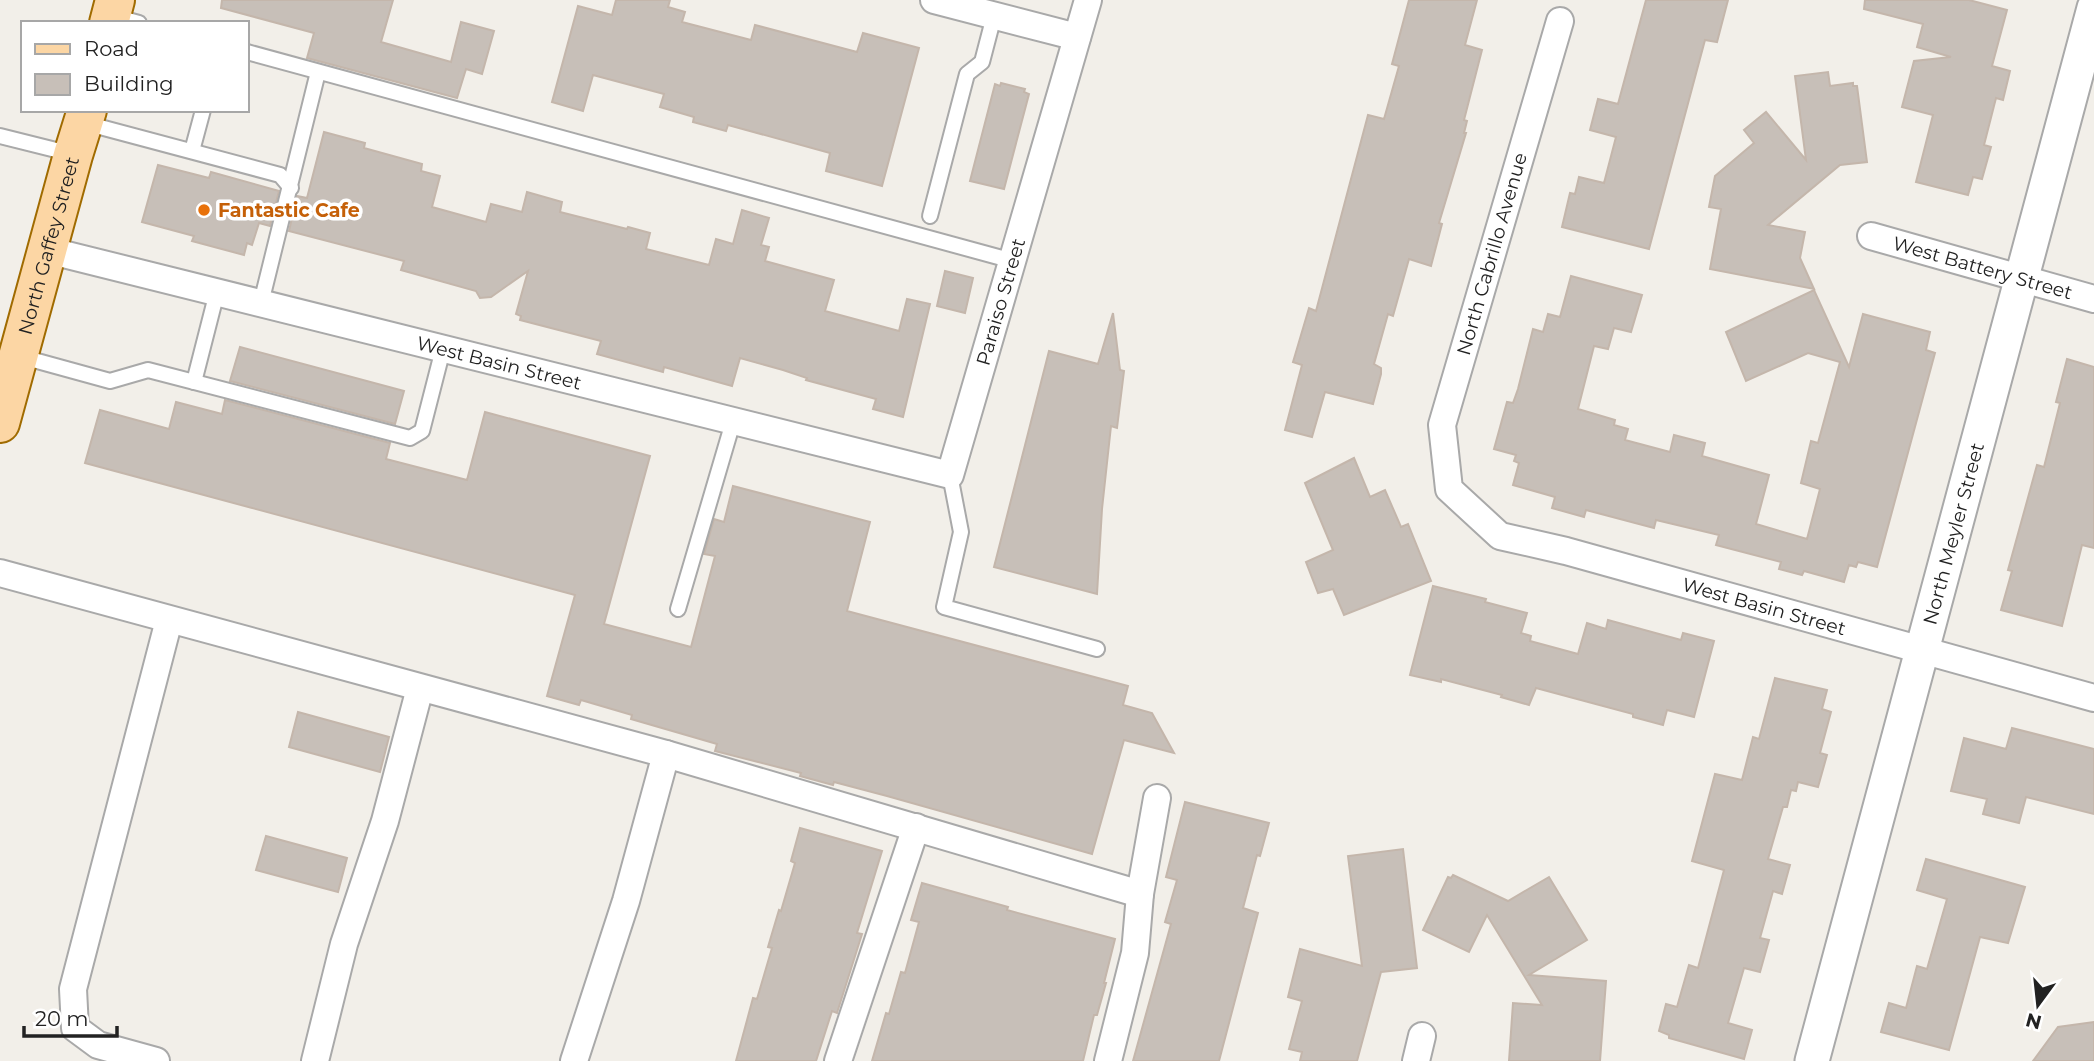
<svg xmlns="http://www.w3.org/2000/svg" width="2094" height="1061" font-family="Montserrat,sans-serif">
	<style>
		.building { fill: #c7bfb8; stroke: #c4b6ab; stroke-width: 2 }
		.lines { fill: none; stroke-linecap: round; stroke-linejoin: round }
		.service-casing { stroke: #a9a9a9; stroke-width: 18 }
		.minor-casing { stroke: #a9a9a9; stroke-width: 30 }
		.tertiary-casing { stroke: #a9a9a9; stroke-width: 37 }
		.primary-casing { stroke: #a06b00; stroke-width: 42 }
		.service { stroke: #fff; stroke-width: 14 }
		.minor { stroke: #fff; stroke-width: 26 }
		.tertiary { stroke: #fff; stroke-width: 33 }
		.primary { stroke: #fcd6a4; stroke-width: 38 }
		.food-dot { fill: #e8710a; stroke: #fff; stroke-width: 2.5 }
		.labels { text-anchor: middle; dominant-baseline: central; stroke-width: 7; stroke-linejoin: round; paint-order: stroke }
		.food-label { font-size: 19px; font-weight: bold; fill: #c56008; stroke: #fff; text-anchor: start }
		.street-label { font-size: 19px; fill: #222; stroke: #fff }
	</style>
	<rect width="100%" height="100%" fill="#f2efe9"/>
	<g class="building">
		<polygon points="222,0 393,0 381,42 451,62 461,22 494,31 482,74 466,69 457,98 307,58 314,33 221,8"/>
		<polygon points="616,0 670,0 668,7 685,12 682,22 751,40 755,25 857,52 863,33 919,48 882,186 826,171 830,153 728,125 726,131 693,122 694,117 660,107 664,94 593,75 583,111 552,102 578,6 612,15"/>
		<polygon points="1409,0 1477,0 1465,45 1482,50 1464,120 1467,121 1464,133 1466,133 1439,223 1442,224 1431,266 1409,259 1393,316 1388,314 1374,364 1381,368 1381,374 1373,404 1325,392 1312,437 1285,430 1302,365 1293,362 1309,308 1316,311 1368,115 1384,119 1399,66 1392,64"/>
		<polygon points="1646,0 1728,0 1717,42 1705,40 1649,249 1562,227 1570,193 1575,194 1579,177 1604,183 1616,137 1590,130 1598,99 1618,104"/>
		<polygon points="1865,0 1969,0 2007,10 1992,66 2010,71 2003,100 1996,98 1984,145 1991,147 1982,179 1973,177 1968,195 1916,182 1933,115 1902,107 1914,61 1951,57 1917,47 1923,24 1864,9"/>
		<polygon points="1828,72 1830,86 1853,83 1853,86 1857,86 1867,162 1840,165 1768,225 1805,232 1800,258 1814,289 1710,269 1721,209 1709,207 1715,176 1754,143 1744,130 1766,112 1806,160 1795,76"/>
		<polygon points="1001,83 1025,89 1024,92 1029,94 1004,189 970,181 995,84 1000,86"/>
		<polygon points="324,132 365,143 364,148 422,164 421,171 440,176 432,207 486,222 491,204 522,212 527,192 562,202 560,212 627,229 628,227 650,233 646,249 709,265 716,239 733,244 742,210 769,218 761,245 769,247 765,261 834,280 825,311 899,331 907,299 930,304 903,417 873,409 876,399 806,380 807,378 783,370 740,358 732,386 664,367 663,372 597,354 601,341 520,320 521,316 516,314 528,271 491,297 480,298 476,291 401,270 404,261 289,231 297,196 307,198"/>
		<polygon points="158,165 209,178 211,172 279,191 270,226 259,223 252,245 247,243 244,255 192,241 194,236 142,222"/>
		<polygon points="945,271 973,278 965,313 937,306"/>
		<polygon points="1571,276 1642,295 1631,332 1614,328 1608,349 1594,346 1578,409 1615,420 1614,425 1628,429 1625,440 1670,452 1674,435 1705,443 1702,456 1769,475 1756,524 1807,539 1820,489 1801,483 1811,441 1818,443 1840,362 1808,353 1746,381 1726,332 1814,290 1849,367 1863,314 1930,332 1926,350 1935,353 1877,567 1858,562 1856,567 1849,565 1844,582 1804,571 1802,575 1779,569 1781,562 1716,545 1719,535 1656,520 1654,528 1586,510 1584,517 1552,508 1555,497 1513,485 1519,463 1514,461 1516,455 1494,449 1507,402 1513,403 1518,389 1533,329 1543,332 1548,314 1560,317"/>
		<polygon points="1113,313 1120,370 1124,371 1117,428 1111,426 1102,509 1097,594 994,567 1049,351 1098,364"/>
		<polygon points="240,347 404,391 395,424 230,381"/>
		<polygon points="2067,359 2094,367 2094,548 2082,545 2062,626 2001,610 2012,571 2008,570 2037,465 2044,467 2060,403 2056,402"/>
		<polygon points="225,400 390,443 386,459 467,480 485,412 650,456 604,624 691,647 715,556 704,554 714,519 724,522 733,486 870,522 847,611 1128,686 1123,705 1152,713 1174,753 1124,740 1092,854 887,796 834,782 833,785 800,776 801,773 715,751 717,744 631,719 632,715 581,700 579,705 547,696 575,595 85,463 100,410 169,429 176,402 222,414"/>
		<polygon points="1354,458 1370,497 1385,490 1401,527 1408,524 1431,581 1344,615 1333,589 1318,593 1306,562 1333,550 1305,483"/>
		<polygon points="1433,586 1486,599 1485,602 1527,613 1521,633 1531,636 1530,641 1578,654 1587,623 1606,629 1608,620 1681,640 1683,633 1714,641 1694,717 1667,710 1663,725 1633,717 1633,714 1536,688 1529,705 1501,697 1502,695 1441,679 1441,682 1410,675"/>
		<polygon points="1775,678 1827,690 1822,709 1831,712 1820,753 1827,755 1818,787 1798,782 1796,791 1791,790 1787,807 1783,807 1768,859 1790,865 1782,894 1773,891 1760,938 1769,940 1760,972 1744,968 1728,1023 1752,1030 1744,1059 1669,1038 1669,1035 1659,1031 1666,1004 1677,1007 1689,965 1698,968 1724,870 1692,861 1715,774 1742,780 1753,737 1759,739"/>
		<polygon points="298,712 389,737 380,772 289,747"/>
		<polygon points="2012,728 2094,749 2094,814 2026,797 2019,823 1983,814 1987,799 1951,791 1964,738 2006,749"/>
		<polygon points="1185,802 1269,823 1260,856 1257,855 1243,908 1258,913 1219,1061 1133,1061 1171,924 1165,922 1177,880 1166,877"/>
		<polygon points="800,828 882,851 857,933 862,934 837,1013 832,1011 816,1061 736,1061 753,998 757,999 772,948 768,947 779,910 781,911 795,863 791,861"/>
		<polygon points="266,836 347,858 338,892 256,870"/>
		<polygon points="1403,849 1417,968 1381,972 1357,1061 1300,1061 1302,1052 1289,1049 1302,1001 1288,997 1300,949 1362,966 1348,856"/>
		<polygon points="1926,859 2025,887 2008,943 1980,937 1949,1050 1881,1032 1889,1003 1906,1008 1917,966 1927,969 1947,899 1917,890"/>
		<polygon points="1453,875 1508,901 1549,877 1587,940 1529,975 1606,981 1600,1061 1509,1061 1513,1003 1542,1005 1487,915 1469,952 1423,930 1448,877 1451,878"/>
		<polygon points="922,883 1008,907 1007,910 1115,939 1104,983 1106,983 1097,1015 1094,1015 1083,1061 872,1061 886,1013 889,1014 901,972 905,973 919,922 911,920"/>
		<polygon points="2094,1022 2094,1061 2033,1061 2058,1027"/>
	</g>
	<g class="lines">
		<g class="service-casing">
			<g id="service">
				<polyline points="113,16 139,23"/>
				<polyline points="247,52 1013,261"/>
				<polyline points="85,123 280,175 291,188"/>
				<polyline points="0,136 72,154"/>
				<polyline points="192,151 203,110"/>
				<polyline points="930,216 967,74 982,62 994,16"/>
				<polyline points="261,303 318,72"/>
				<polyline points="19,356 110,381 148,370 410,438 422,431 443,349"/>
				<polyline points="194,382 217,292"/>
				<polyline points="950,475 961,532 944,607 1097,649"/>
				<polyline points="678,609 733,422"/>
			</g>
		</g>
		<g class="minor-casing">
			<g id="minor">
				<polyline points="934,0 1077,37"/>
				<path id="s1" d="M1560,21L1442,425L1449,489L1500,536L1566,551L2094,698"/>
				<path id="s2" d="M1871,236L2094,299"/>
				<path id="s3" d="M47,250L950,475L1088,0"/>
				<polyline points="0,573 666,754 1140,894"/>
				<polyline points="156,1061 98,1045 75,1028 73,989 169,620"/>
				<polyline points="315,1061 344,944 385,821 420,688"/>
				<polyline points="574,1061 626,901 666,754"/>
				<polyline points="838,1061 916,827"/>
				<polyline points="1108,1061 1135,953 1140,894 1157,798"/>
				<polyline points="1416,1061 1422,1036"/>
			</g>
		</g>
		<g class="tertiary-casing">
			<g id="tertiary">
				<path id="s4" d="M1812,1061L2094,8"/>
			</g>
		</g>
		<g class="primary-casing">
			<g id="primary">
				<polyline points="109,23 115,0"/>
				<path id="s5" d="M0,423L73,155L87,110"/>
			</g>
		</g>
		<use href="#service" class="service"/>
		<use href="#minor" class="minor"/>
		<use href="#tertiary" class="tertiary"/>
		<use href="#primary" class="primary"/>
	</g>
	<circle class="food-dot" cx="204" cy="210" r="7"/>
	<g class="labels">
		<g class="food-label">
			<text x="218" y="210">Fantastic Cafe</text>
		</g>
		<g class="street-label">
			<text stroke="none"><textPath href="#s5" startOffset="184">North Gaffey Street</textPath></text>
			<text transform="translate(1492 254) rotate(-74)">North Cabrillo Avenue</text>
			<text stroke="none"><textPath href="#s2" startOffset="116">West Battery Street</textPath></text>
			<text stroke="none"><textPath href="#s3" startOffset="1111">Paraiso Street</textPath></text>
			<text stroke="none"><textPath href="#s3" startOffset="466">West Basin Street</textPath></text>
			<text stroke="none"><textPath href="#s4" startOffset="546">North Meyler Street</textPath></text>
			<text stroke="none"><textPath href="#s1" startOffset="828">West Basin Street</textPath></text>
		</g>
	</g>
	<rect x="21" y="21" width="228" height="91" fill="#ffffff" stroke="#a7a7a7" stroke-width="2"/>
	<rect x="35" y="44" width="35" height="10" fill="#fcd6a4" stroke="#a7a7a7" stroke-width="2"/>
	<text x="84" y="56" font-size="21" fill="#222222">Road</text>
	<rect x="35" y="74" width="35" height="21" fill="#c7bfb8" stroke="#a7a7a7" stroke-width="2"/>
	<text x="84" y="91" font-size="21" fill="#222222">Building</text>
	<g transform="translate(2038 1005) rotate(195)" stroke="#ffffff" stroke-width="5" paint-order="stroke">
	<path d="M0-5L12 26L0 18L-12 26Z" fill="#222222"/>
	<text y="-10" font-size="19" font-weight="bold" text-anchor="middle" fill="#222222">N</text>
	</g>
	<path d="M24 1026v10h93v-10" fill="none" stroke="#222222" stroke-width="3.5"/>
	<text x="35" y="1026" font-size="21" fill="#222222" stroke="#ffffff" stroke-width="5" paint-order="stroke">20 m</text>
</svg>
